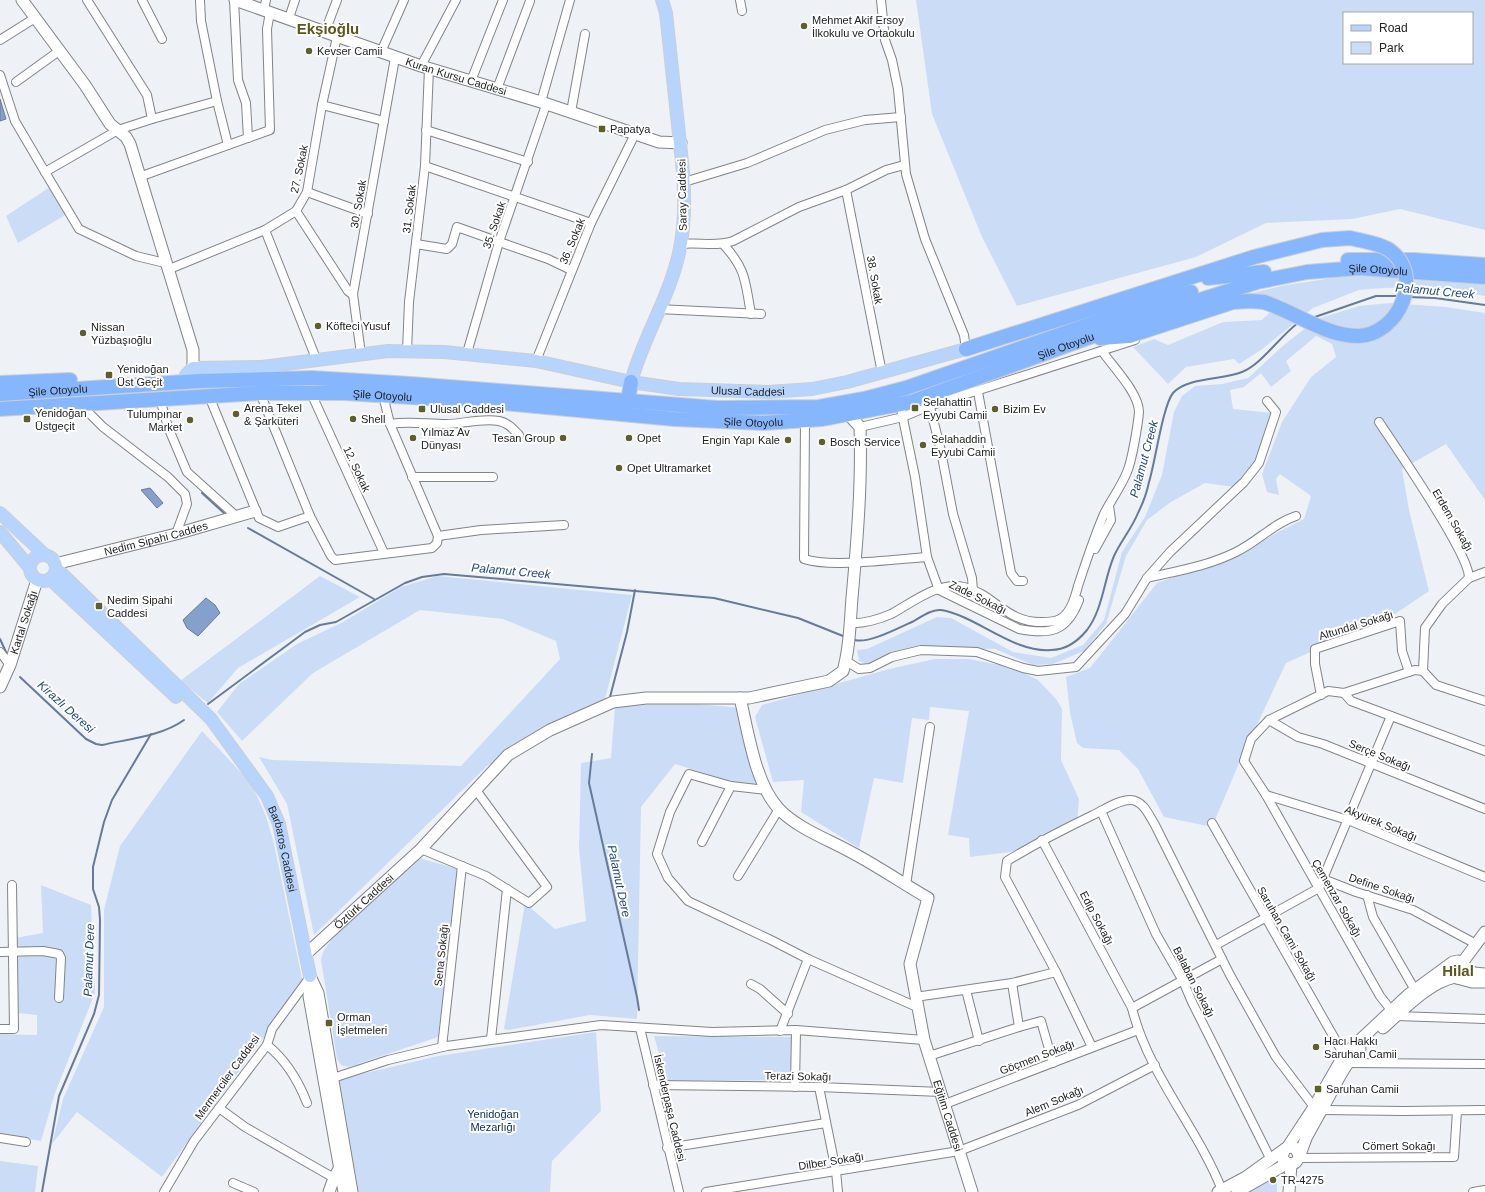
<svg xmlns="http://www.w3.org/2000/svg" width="1485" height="1192" font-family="Helvetica,sans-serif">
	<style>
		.green { fill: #cbddf6; fill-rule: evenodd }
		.water { fill: #84a0cb; stroke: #667a99 }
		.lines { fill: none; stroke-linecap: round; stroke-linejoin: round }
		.stream { stroke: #667a99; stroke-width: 2 }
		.street-casing { stroke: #818488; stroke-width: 10 }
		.secondary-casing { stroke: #818488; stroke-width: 13 }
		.primary-casing { stroke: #cececf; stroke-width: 14 }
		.highway-casing { stroke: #cececf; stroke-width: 16 }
		.street { stroke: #fff; stroke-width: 8 }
		.secondary { stroke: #fff; stroke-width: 11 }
		.primary { stroke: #b6d4fe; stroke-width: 12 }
		.highway { stroke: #86b7fe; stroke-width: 14 }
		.highway-bridge-casing { stroke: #cececf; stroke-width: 16; stroke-linecap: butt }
		.highway-bridge { stroke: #86b7fe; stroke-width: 14 }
		.poi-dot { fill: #5f5f2b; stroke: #fff; stroke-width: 1.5 }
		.labels { text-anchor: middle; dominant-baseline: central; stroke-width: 4; stroke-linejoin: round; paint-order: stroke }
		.poi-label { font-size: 11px; fill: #212224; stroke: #fff; text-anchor: start }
		.street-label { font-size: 11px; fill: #212224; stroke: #fff }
		.park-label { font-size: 11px; fill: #04295c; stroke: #fff }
		.water-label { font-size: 12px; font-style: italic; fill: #21467c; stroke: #fff }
		.district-label { font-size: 15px; font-weight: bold; fill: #5a581d; stroke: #fff }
	</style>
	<rect width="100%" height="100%" fill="#eef2f7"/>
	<g class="green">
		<path d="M916,0H1485V230L1400,209L1352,219L1266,223L1196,257L1017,306L982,237L932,114ZM1344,13H1472V63H1344Z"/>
		<polygon points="50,187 67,214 18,243 6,216"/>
		<polygon points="1346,276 1412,277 1485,283 1485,296 1433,287 1382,288 1359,290 1313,308 1261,350 1239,364 1234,359 1186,367 1168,384 1133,347 1154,339 1168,345 1223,322 1262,320 1283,300 1264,295 1240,296 1286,285"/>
		<polygon points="1390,303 1446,307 1485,313 1485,500 1446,444 1402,469 1409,510 1429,591 1392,616 1286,663 1240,761 1212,827 1164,817 1138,769 1119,750 1083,748 1077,743 1070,713 1066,677 1090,668 1157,583 1229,557 1304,519 1311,496 1280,474 1276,479 1279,495 1267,492 1262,474 1282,422 1311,377 1336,357 1332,344 1316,336 1286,361 1291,371 1271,387 1261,373 1244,387 1230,390 1233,409 1273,413 1258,461 1234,487 1205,483 1171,502 1147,520 1126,556 1106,624 1084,651 1053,664 1033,665 995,649 912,648 867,664 859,661 857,650 867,649 937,617 951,618 1013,652 1051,658 1083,645 1104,620 1122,552 1145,517 1162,475 1174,412 1182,396 1195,386 1222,384 1248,378 1284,345 1317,319 1359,306"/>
		<polygon points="320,576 360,597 238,668 208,703 180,681"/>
		<polygon points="437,576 632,595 604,703 487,766 314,935 287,804 259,757 273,760 461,766 560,659 556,641 503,619 420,610 313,673 242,741 217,712 239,684 297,644 343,622 401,587"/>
		<polygon points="935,659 968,659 1011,667 1038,680 1056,699 1062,709 1061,760 1079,799 1077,824 1011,852 970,857 969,838 948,835 969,711 930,707 929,720 912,718 903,783 874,778 859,848 801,812 804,780 773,782 755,717 762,705 889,669"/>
		<polygon points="639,699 742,708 759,790 675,764 641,807 637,1019 590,1015 509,1030 504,1029 525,903 555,929 586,921 579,848 581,763 611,758 615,707"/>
		<polygon points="202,731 251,783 266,816 274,844 303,983 162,1177 77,1112 52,1144 63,1099 104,1007 104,910 120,846"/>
		<polygon points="419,858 458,869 438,1037 349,1067 341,1065 337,1059 321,960 323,952 332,939"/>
		<polygon points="41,885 91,905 95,993 55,1093 41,1141 0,1134 0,1034 37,1035 37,1015 17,1013 15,938 43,933"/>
		<polygon points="596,1032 601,1111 552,1161 550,1192 356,1192 336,1080 438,1056"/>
		<polygon points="654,1036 794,1037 793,1080 667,1081"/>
		<polygon points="0,1161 38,1166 35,1192 0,1192"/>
		<polygon points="1277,1172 1277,1192 1237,1192"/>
	</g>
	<g class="water">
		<polygon points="0,99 6,119 0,121"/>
		<polygon points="150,488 163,503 157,508 141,490"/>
		<polygon points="206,598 215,605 220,613 198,636 187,628 183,620"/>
	</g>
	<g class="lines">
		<g class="stream">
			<polyline points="1408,297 1435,298 1485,305"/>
			<polyline points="1312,318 1376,296 1398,296"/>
			<polyline points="202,493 225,514"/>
			<polyline points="248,528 374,599"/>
			<polyline points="0,639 6,652"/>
			<path d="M855,640C869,644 900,627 914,621C921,617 931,609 941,610C977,616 1013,653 1051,650C1066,650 1078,641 1087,630C1103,609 1104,579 1114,556C1121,541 1132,528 1138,513C1143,503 1147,492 1149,482C1155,463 1163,405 1173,393C1187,377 1223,380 1242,372C1262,364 1280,336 1298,323"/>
			<path d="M20,677L86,739L96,744L102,745C129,739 162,736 184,720"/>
			<polyline points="610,697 627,632 635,590"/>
			<polyline points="208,704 305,632 320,625 336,622 405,583 422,577 444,574 714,598 798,618 843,636"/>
			<polyline points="592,754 589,783 637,997 639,1010"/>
			<polyline points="42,1192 59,1096 94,1014 99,995 100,920 99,907 93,889 93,867 104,822 112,800 151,734"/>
		</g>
		<g class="street-casing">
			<g id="street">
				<polyline points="87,0 147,95 152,119 118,130 45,172 79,229 136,256 165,263"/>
				<polyline points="142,0 162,39"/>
				<polyline points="234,0 238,80 246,103 248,138"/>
				<polyline points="740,0 742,11"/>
				<polyline points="881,0 885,40 892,60 898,89 906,174 925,239 964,335 966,349"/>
				<polyline points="264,10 266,0"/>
				<polyline points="289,18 295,0"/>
				<polyline points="325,32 337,0"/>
				<polyline points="0,40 35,18"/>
				<polyline points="381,52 404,0"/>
				<polyline points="421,66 456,0"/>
				<polyline points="0,75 15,121 45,172"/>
				<polyline points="471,81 503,0"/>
				<polyline points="16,82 59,51"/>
				<polyline points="497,89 530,1"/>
				<polyline points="217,101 228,145"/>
				<polyline points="541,102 570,0"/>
				<polyline points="322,105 384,121"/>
				<polyline points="571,112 585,34"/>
				<polyline points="152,119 217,101 201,21 200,0"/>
				<polyline points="426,130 528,162"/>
				<polyline points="425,166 591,223"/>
				<polyline points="139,177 270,130 267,29 270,12"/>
				<polyline points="684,182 747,163 825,130 865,120 901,117"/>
				<polyline points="846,190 882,373"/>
				<polyline points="307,192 368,214"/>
				<polyline points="296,211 348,291 353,295"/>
				<polyline points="265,230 317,361"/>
				<polyline points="416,244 447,249 452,244 457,227 548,259 571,270"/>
				<path d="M681,244C699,242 716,247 733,241L799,207L846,190L886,170L904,165"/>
				<path d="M723,244C747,270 745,282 751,314"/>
				<polyline points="167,270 265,230 296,211 307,192 322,105 337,37"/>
				<polyline points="658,309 761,314"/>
				<polyline points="407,351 409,302 425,166 429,68"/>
				<polyline points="467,353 499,242 546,105"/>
				<polyline points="361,354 353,294 395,58"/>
				<polyline points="536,361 591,223 635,134"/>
				<polyline points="978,392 1011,573 1017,581 1023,581"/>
				<polyline points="260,393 310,516 331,556 335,560 432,548 437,543 438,536 390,424 383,395"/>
				<polyline points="311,393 384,553"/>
				<polyline points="209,396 259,518 278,527 310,516"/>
				<polyline points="929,403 941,451 953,514 972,578 973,591"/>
				<path d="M900,404L915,477L927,557L939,590L1019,629C1050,635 1067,632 1079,600"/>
				<polyline points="162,406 168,427 187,472 236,516"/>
				<polyline points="88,412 103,427 168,477 185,494 187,504 176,534"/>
				<path d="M805,421L804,559C830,568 897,559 927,557"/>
				<path d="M1379,422C1396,448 1470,554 1469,578L1442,604L1425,628L1423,671"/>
				<path d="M390,424C408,421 427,424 446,424C464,424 480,418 499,421C508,423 512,428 519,435"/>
				<polyline points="860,427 903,417 929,406 1135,340"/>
				<polyline points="412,477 493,477"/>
				<polyline points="438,536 481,530 564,525"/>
				<polyline points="1095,549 1111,520 1109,506"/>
				<path d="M1147,578C1177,571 1208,566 1236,552C1257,542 1274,523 1296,516"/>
				<polyline points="1469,578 1485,572"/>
				<path d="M850,623C863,624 880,619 891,614C912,603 938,581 964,587C994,594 1006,623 1042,622C1048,622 1055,622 1060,619C1071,613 1075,597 1078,586C1086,562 1094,537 1104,514C1111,500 1121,487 1127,472C1132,461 1138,424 1139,412C1139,393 1113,367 1102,351"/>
				<polyline points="0,652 10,665"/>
				<polyline points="846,661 859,669 870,668 892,657 921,650 977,652 1023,668 1038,671 1076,667 1125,614 1147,578 1170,552 1244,482 1259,463 1276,412 1267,401"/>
				<polyline points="1344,693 1351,701 1485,751"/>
				<polyline points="1321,695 1315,664 1315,649 1400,621 1402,651 1409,672"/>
				<polyline points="1269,720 1298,737 1323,744 1485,809"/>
				<polyline points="767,790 731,786 689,774 670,812 657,854 668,878 688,901 771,940 808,959 917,1007"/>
				<polyline points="1266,795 1348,820 1485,877"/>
				<polyline points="1101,811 1156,934 1183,981 1192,1002 1271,1160"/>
				<polyline points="1212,823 1344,1055"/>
				<polyline points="1042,840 1132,1008"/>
				<polyline points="702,842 731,786"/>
				<polyline points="421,849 486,876 529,903 547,887 476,790"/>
				<polyline points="738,876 779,809"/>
				<polyline points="1323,879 1356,892 1413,910 1476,944"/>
				<polyline points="906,885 930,727"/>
				<polyline points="1367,895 1373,917 1415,990"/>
				<polyline points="1216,945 1319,888 1391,716"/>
				<polyline points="0,952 43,951 59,954 61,958 59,998"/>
				<path d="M1222,959L1132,1008C1148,1074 1197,1127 1222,1190"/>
				<polyline points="751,984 760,989 788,1014"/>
				<polyline points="966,990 979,1041"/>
				<polyline points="915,997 1012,983 1056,972"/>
				<polyline points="1391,1010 1380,996 1266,795 1244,761 1251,739 1269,720 1328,691 1344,693 1415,670 1423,671 1436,685 1485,701"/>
				<polyline points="1396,1016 1485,1019"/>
				<polyline points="1019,1027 1041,1021 1053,1063"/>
				<polyline points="640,1028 679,1192"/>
				<polyline points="0,1029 14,1029 12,885"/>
				<polyline points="780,1031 808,959"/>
				<polyline points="491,1039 507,889"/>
				<path d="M267,1045C286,1060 298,1080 307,1103"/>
				<polyline points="442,1047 462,866"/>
				<path d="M1092,1047L1056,972L1005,877L1007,861C1035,844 1064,829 1093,815C1104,810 1118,800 1130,800C1143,800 1149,815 1155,825L1230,975L1276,1057L1314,1107"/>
				<polyline points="929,1056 1019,1027 1012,983"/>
				<polyline points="1348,1063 1485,1064"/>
				<polyline points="333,1078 388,1060 447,1046 601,1025 712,1032 796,1030 924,1040"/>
				<polyline points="653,1085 819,1087 941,1092"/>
				<polyline points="795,1087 796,1030"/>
				<polyline points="819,1087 836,1171 838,1192"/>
				<polyline points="945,1104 1138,1030"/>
				<polyline points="219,1108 245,1127 334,1178"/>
				<polyline points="1322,1110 1403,1111 1485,1110"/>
				<polyline points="0,1138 26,1142"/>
				<polyline points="667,1148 826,1123"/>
				<polyline points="1298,1158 1454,1157 1457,1111"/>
				<polyline points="233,1183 254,1192"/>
				<polyline points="164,1192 194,1141 267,1045 272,1029 310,977"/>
				<polyline points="706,1192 959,1151 1078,1105 1155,1065"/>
				<polyline points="1473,1192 1485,1190"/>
			</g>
		</g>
		<g class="secondary-casing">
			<g id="secondary">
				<polyline points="22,0 85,85 110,124 126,137 130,144 193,350 193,368"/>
				<path id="s1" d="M235,0L421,66L541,102L659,142L681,143"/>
				<path id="s2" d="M55,564L176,534L255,511"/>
				<path id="s3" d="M0,687L10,665L37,580"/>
				<path id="s4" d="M740,698C748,731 755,784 779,809C797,828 827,839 849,851C876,865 902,883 928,898L910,964L924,1040L972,1192"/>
				<path id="s5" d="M306,954L421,849L508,755L550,730L613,702L646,698H749L829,681L843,671C850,648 850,622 852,598C857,542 862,484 860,427L849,415"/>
				<polyline points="1462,963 1485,932"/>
				<polyline points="1465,967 1474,973 1485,974"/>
				<polyline points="310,976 318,993 352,1192"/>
				<polyline points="310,977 309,996 344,1192"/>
				<polyline points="1457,978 1472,982 1485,982"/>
				<path d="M1383,1028C1402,1011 1429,982 1455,977"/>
				<polyline points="1287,1148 1314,1107 1344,1055 1408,995 1453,962 1458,961 1464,965 1466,969 1464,974 1457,978 1452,976 1449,971 1451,964"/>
				<path d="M1299,1155L1295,1148L1290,1147L1285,1149L1282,1156C1283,1162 1290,1167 1296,1162C1300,1158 1304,1142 1307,1136C1312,1127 1317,1118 1322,1109C1334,1089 1343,1065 1360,1049"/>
				<polyline points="329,1192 334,1178 339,1169"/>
				<polyline points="1218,1192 1246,1177 1285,1149"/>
				<polyline points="1237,1192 1288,1163"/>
				<polyline points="1289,1192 1291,1164"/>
			</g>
		</g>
		<g class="primary-casing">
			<g id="primary">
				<path id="s6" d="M186,375L193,368L262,367L388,351L444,352L536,361L631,382L679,389L768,392L812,389L847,382L966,349"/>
				<path d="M631,382C643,338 669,298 679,253C686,223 685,192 682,162L666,13L662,0"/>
				<polyline points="0,513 45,555"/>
				<polyline points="0,532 30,568"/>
				<circle cx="43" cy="568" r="13"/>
				<path id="s7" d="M56,568L211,719L267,796L279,824L310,976"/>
				<polyline points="50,579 176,697"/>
			</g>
		</g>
		<g class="highway-casing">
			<g id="highway">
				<polyline points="1348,260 1414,260 1485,265"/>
				<polyline points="1208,278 1264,272"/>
				<polyline points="1100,338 1129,336 1233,302 1250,301 1264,302"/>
				<polyline points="966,349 1254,257 1322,240 1350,238 1359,240"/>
				<polyline points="0,383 70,380"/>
				<path id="s8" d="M0,394L199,381L312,378L411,384L718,408L819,407L864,399L906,388L1145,305L1191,292"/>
				<polyline points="628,401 631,382"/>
				<path id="s9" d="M0,409L260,393H344L492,402L675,419L763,423L822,419L911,402L1137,320L1257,282L1307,272L1359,268L1485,277"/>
			</g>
		</g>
		<use href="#street" class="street"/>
		<use href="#secondary" class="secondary"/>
		<use href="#primary" class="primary"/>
		<use href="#highway" class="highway"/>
		<g class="highway-bridge-casing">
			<path id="highway-bridge" d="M1264,302C1295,312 1325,336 1358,336C1399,335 1426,274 1388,249C1379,244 1369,242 1359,240"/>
		</g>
		<use href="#highway-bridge" class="highway-bridge"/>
	</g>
	<g class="poi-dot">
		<circle cx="804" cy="26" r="4"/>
		<circle cx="309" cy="51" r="4"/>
		<rect x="598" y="125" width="8" height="8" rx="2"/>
		<circle cx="318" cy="326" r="4"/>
		<circle cx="83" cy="333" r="4"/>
		<rect x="105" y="371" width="8" height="8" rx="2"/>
		<rect x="911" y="404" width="8" height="8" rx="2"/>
		<rect x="418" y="405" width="8" height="8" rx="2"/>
		<circle cx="995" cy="409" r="4"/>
		<circle cx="236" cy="414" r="4"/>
		<rect x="23" y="415" width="8" height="8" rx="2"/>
		<circle cx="353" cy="419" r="4"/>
		<circle cx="190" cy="420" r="4"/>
		<circle cx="413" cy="438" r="4"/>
		<circle cx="563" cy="438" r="4"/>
		<circle cx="629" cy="438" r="4"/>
		<circle cx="788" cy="440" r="4"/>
		<circle cx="822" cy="442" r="4"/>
		<circle cx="923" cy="445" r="4"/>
		<circle cx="619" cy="468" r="4"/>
		<rect x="95" y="602" width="8" height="8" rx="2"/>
		<rect x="325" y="1019" width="8" height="8" rx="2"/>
		<circle cx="1316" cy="1047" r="4"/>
		<rect x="1314" y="1085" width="8" height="8" rx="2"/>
		<circle cx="1273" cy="1180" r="4"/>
	</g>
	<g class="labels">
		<g class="poi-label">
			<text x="812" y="20">Mehmet Akif Ersoy<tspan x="812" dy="13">İlkokulu ve Ortaokulu</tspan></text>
			<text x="317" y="51">Kevser Camii</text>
			<text x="610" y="129">Papatya</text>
			<text x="326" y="326">Köfteci Yusuf</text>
			<text x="91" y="327">Nissan<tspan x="91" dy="13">Yüzbaşıoğlu</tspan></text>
			<text x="117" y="369">Yenidoğan<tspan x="117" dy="13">Üst Geçit</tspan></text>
			<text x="923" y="402">Selahattin<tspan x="923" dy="13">Eyyubi Camii</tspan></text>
			<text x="244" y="408">Arena Tekel<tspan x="244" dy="13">&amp; Şarküteri</tspan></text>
			<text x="430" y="409">Ulusal Caddesi</text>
			<text x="1003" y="409">Bizim Ev</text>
			<text x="35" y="413">Yenidoğan<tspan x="35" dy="13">Üstgeçit</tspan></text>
			<text x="182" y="414" text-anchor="end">Tulumpınar<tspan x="182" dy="13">Market</tspan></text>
			<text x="361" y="419">Shell</text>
			<text x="421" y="432">Yılmaz Av<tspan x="421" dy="13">Dünyası</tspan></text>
			<text x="555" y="438" text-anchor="end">Tesan Group</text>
			<text x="637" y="438">Opet</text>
			<text x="931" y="439">Selahaddin<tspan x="931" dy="13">Eyyubi Camii</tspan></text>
			<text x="780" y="440" text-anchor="end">Engin Yapı Kale</text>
			<text x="830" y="442">Bosch Service</text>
			<text x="627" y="468">Opet Ultramarket</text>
			<text x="107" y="600">Nedim Sipahi<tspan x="107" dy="13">Caddesi</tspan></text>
			<text x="337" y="1017">Orman<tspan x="337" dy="13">İşletmeleri</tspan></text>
			<text x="1324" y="1041">Hacı Hakkı<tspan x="1324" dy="13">Saruhan Camii</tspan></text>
			<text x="1326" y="1089">Saruhan Camii</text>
			<text x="1281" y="1180">TR-4275</text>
		</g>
		<g class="street-label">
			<text stroke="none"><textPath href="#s1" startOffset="234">Kuran Kursu Caddesi</textPath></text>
			<text transform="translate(299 169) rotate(-78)">27. Sokak</text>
			<text transform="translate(682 195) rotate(-91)">Saray Caddesi</text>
			<text transform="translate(358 204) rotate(-80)">30. Sokak</text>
			<text transform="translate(409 209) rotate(-83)">31. Sokak</text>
			<text transform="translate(494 225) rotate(-71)">35. Sokak</text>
			<text transform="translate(572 241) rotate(-67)">36. Sokak</text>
			<text stroke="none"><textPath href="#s9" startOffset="1403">Şile Otoyolu</textPath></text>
			<text transform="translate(875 280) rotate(80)">38. Sokak</text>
			<text stroke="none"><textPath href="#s9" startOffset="1079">Şile Otoyolu</textPath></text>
			<text stroke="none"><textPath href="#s8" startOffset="58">Şile Otoyolu</textPath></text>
			<text stroke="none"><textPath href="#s6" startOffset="569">Ulusal Caddesi</textPath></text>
			<text stroke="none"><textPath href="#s9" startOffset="383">Şile Otoyolu</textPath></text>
			<text stroke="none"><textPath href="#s9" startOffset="755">Şile Otoyolu</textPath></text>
			<text transform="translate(357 469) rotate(65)">12. Sokak</text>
			<text transform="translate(1453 520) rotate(60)">Erdem Sokağı</text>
			<text stroke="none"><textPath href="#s2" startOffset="104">Nedim Sipahi Caddes</textPath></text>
			<text transform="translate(978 597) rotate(26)">Zade Sokağı</text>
			<text stroke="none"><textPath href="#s3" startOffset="69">Kartal Sokağı</textPath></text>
			<text transform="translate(1356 625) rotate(-17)">Altundal Sokağı</text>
			<text transform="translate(1380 755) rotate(22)">Serçe Sokağı</text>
			<text transform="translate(1381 823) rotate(22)">Akyürek Sokağı</text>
			<text stroke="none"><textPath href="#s7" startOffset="367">Barbaros Caddesi</textPath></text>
			<text transform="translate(1382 888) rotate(19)">Define Sokağı</text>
			<text transform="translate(1337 898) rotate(60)">Çemenzar Sokağı</text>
			<text stroke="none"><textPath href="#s5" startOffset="78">Öztürk Caddesi</textPath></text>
			<text transform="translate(1097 918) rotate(62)">Edip Sokağı</text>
			<text transform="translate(1287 934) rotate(60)">Saruhan Cami Sokağı</text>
			<text transform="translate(441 955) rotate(-84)">Sena Sokağı</text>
			<text transform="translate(1194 982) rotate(63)">Balaban Sokağı</text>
			<text transform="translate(1037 1057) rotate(-21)">Göçmen Sokağı</text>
			<text transform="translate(798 1076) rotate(1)">Terazi Sokağı</text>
			<text transform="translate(227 1077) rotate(-54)">Mermerciler Caddesi</text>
			<text transform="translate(1054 1101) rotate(-23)">Alem Sokağı</text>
			<text transform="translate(670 1108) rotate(77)">İskenderpaşa Caddesi</text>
			<text stroke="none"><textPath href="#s4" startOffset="518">Eğitim Caddesi</textPath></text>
			<text x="1399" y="1146">Cömert Sokağı</text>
			<text transform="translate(831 1161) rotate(-9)">Dilber Sokağı</text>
		</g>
		<g class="park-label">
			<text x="493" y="1114">Yenidoğan<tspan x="493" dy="13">Mezarlığı</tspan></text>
		</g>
		<g class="water-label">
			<text transform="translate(1435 291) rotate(5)">Palamut Creek</text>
			<text transform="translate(1144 459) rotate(-75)">Palamut Creek</text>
			<text transform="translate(511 571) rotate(5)">Palamut Creek</text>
			<text transform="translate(66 707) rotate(42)">Kirazlı Deresi</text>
			<text transform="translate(619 881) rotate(78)">Palamut Dere</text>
			<text transform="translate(89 960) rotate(-88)">Palamut Dere</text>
		</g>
		<g class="district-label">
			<text x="328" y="28">Ekşioğlu</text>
			<text x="1458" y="970">Hilal</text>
		</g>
	</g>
	<rect x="1343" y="12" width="130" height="52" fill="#ffffff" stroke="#a6a7a7"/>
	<rect x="1351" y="25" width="20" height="6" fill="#b6d4fe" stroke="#a6a7a7"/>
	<text x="1379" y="32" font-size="12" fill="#212224">Road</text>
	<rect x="1351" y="42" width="20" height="12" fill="#cbddf6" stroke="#a6a7a7"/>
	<text x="1379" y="52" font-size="12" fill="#212224">Park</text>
</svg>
